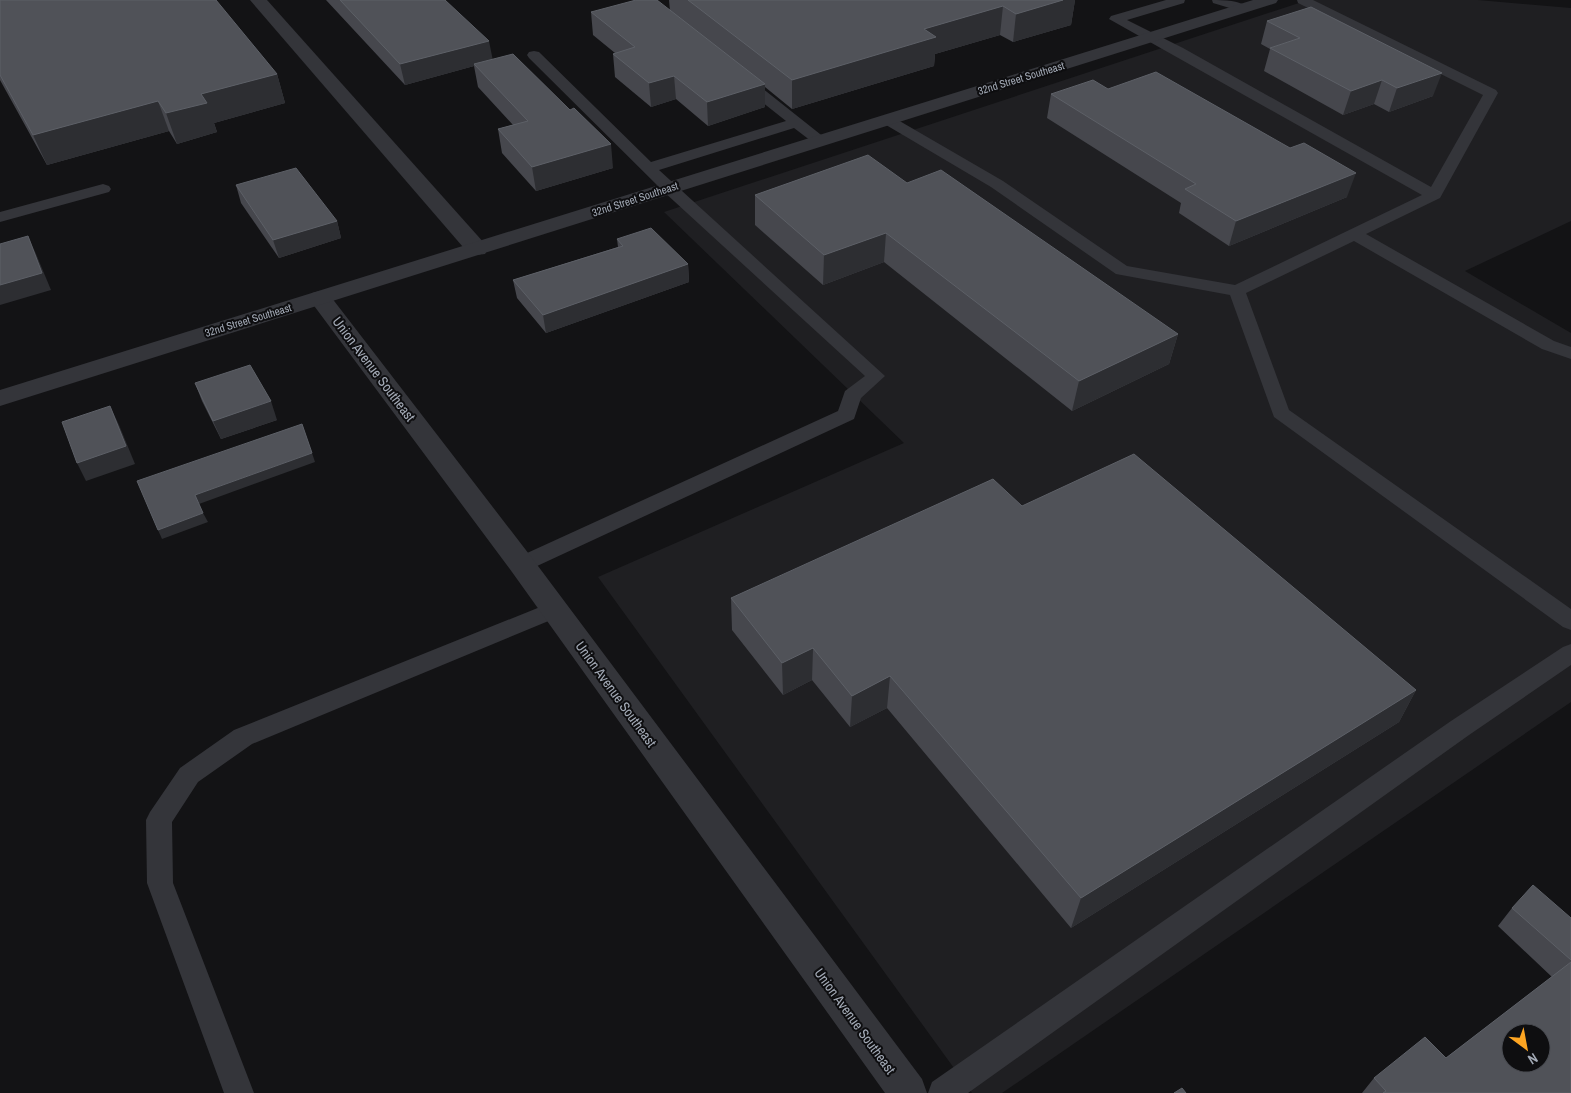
<svg xmlns="http://www.w3.org/2000/svg" width="1571" height="1093" font-family="'Archivo Narrow',sans-serif">
	<style>
		.built { fill: #1f1f22 }
		.lines { fill: none; stroke-linecap: round; stroke-linejoin: round }
		.service { fill: #34353a; fill-rule: evenodd }
		.minor { fill: #34353a; fill-rule: evenodd }
		.tertiary { fill: #34353a; fill-rule: evenodd }
		.wall { fill: #46474d }
		.shaded-wall { fill: #2d2e32 }
		.building { fill: #505258; stroke: #5d6067; fill-rule: evenodd }
		.labels { text-anchor: middle; dominant-baseline: central; stroke-width: 4; stroke-linejoin: round; paint-order: stroke }
		.far-street-label { font-size: 11px; fill: #a3aab6; stroke: #0e0e10 }
		.street-label { font-size: 14px; fill: #a3aab6; stroke: #0e0e10 }
	</style>
	<rect width="100%" height="100%" fill="#131315"/>
	<polygon class="built" points="1308,0 1478,0 1571,8 1571,221 1465,271 1571,333 1571,702 1002,1093 972,1093 598,577 904,443 664,212"/>
	<g class="lines">
		<g class="service">
			<polygon points="1166,0 1185,0 1184,3 1127,20 1183,48 1431,187 1483,95 1298,3 1297,0 1313,0 1496,90 1498,93 1440,198 1366,234 1554,341 1571,347 1571,359 1542,349 1354,241 1246,293 1289,410 1571,609 1571,630 1563,627 1274,417 1230,295 1116,274 991,187 881,122 879,119 881,116 891,116 1003,181 1127,266 1235,285 1422,195 1109,19 1111,16"/>
			<path d="M1212,0C1224,0 1240,0 1249,8L1243,12L1213,3Z"/>
			<polygon points="534,51 539,52 651,162 786,121 738,83 736,80 743,76 748,77 825,138 827,141 825,144 815,144 794,128 659,170 885,376 861,398 854,419 522,573 514,571 511,565 514,559 838,411 845,391 865,376 663,191 529,58 527,55 529,52"/>
			<polygon points="103,184 109,186 111,189 109,192 0,222 0,212"/>
			<polygon points="555,601 563,603 566,609 563,615 252,744 198,782 172,822 173,883 254,1093 224,1093 147,883 146,820 150,812 180,768 234,730"/>
			<polygon points="1571,644 1571,665 1469,735 968,1093 928,1093 932,1082 1451,721 1563,647"/>
		</g>
		<g class="minor">
			<polygon points="250,0 267,0 485,244 488,249 485,254 477,255 469,254"/>
			<polygon points="320,291 328,293 532,558 922,1079 927,1093 885,1093 512,572 312,303 309,298 312,293"/>
		</g>
		<polygon class="tertiary" points="1253,0 1278,0 1276,3 0,406 0,390"/>
	</g>
	<g class="wall">
		<polygon points="0,0 277,74 285,103 214,123 217,132 177,144 169,131 47,165 0,80"/>
		<polygon points="326,0 445,0 492,59 613,168 536,191 502,153 498,129 513,125 478,87 474,66 405,85"/>
		<polygon points="669,0 1075,0 1071,25 1013,42 1000,35 935,54 934,66 792,109 765,87 765,107 708,126 676,99 651,107 615,77 613,54 615,53 593,35 591,12 657,1 670,11"/>
		<polygon points="1267,21 1433,96 1389,112 1374,104 1343,115 1264,71 1270,49 1261,44"/>
		<polygon points="1108,89 1347,197 1229,246 1179,213 1181,203 1047,118 1051,94"/>
		<polygon points="907,183 1178,334 1169,364 1072,411 884,262 823,285 755,225 755,195"/>
		<polygon points="236,185 337,221 341,238 279,258 241,203"/>
		<polygon points="617,239 688,264 689,282 546,333 517,298 513,280 618,247"/>
		<polygon points="195,383 277,420 221,439 202,401"/>
		<polygon points="1022,506 1416,690 1399,722 1071,928 887,708 850,727 812,680 783,695 732,630 731,598"/>
		<polygon points="1512,908 1571,918 1571,1093 1362,1093 1374,1078 1446,1058 1552,977 1498,926"/>
	</g>
	<g class="shaded-wall">
		<polygon points="1063,0 1075,0 1071,25 1013,42 1016,14"/>
		<polygon points="1003,6 1000,35 935,54 934,66 792,109 792,80 924,29"/>
		<polygon points="489,41 493,61 474,64 474,66 405,85 400,64"/>
		<polygon points="1442,73 1433,96 1389,112 1397,88"/>
		<polygon points="277,74 285,103 214,123 217,132 177,144 166,113 201,94"/>
		<polygon points="674,76 676,99 651,107 649,83"/>
		<polygon points="1382,80 1374,104 1343,115 1351,91"/>
		<polygon points="765,84 765,107 708,126 707,102"/>
		<polygon points="158,101 169,131 47,165 33,135"/>
		<polygon points="611,144 613,168 536,191 532,167"/>
		<polygon points="1356,173 1347,197 1229,246 1236,221"/>
		<polygon points="337,221 341,238 279,258 273,240"/>
		<polygon points="886,233 884,262 823,285 824,255"/>
		<polygon points="28,236 36,254 51,290 0,305 0,285"/>
		<polygon points="688,264 689,282 546,333 543,315"/>
		<polygon points="1178,334 1169,364 1072,411 1079,381"/>
		<polygon points="271,401 277,420 221,439 213,421"/>
		<polygon points="110,406 119,425 135,464 86,481 77,463"/>
		<polygon points="312,453 315,462 199,504 195,495"/>
		<polygon points="203,513 208,522 162,539 158,530"/>
		<polygon points="813,648 812,680 783,695 782,663"/>
		<polygon points="890,676 887,708 850,727 852,696"/>
		<polygon points="1416,690 1399,722 1071,928 1081,898"/>
	</g>
	<g class="building">
		<polygon points="0,0 216,0 277,74 201,94 207,103 166,113 158,101 33,135 0,75"/>
		<polygon points="340,0 445,0 489,41 400,64"/>
		<polygon points="636,0 657,0 765,84 707,102 674,76 649,83 613,54 635,47 591,12"/>
		<polygon points="688,0 1063,0 1016,14 1003,6 924,29 936,37 792,80"/>
		<polygon points="1311,7 1442,73 1397,88 1382,80 1351,91 1270,48 1300,38 1267,21"/>
		<polygon points="513,54 570,110 574,108 611,144 532,167 498,129 528,121 474,64"/>
		<polygon points="1156,72 1290,148 1304,143 1356,173 1236,221 1185,189 1196,184 1051,94 1093,80 1108,89"/>
		<polygon points="868,155 907,183 941,170 1178,334 1079,381 886,233 824,255 755,195"/>
		<polygon points="296,168 337,221 273,240 236,185"/>
		<polygon points="651,228 688,264 543,315 513,280 623,246 617,239"/>
		<polygon points="28,236 42,273 0,285 0,244"/>
		<polygon points="250,365 271,401 213,421 195,383"/>
		<polygon points="110,406 126,446 77,463 62,422"/>
		<polygon points="302,424 312,453 195,495 203,513 158,530 137,481"/>
		<polygon points="1134,454 1416,690 1081,898 890,676 852,696 813,648 782,663 731,598 993,479 1022,506"/>
		<polygon points="1533,885 1571,918 1571,960 1512,908"/>
		<path d="M1571,962V1093H1383L1386,1091L1374,1078L1425,1037L1446,1058ZM1511,1033H1541V1063H1511Z"/>
		<polygon points="1182,1088 1186,1093 1174,1093"/>
	</g>
	<g class="labels">
		<g class="far-street-label">
			<text transform="translate(1021 78) rotate(-17)">32nd Street Southeast</text>
			<text transform="translate(635 199) rotate(-18)">32nd Street Southeast</text>
			<text transform="translate(248 320) rotate(-17)">32nd Street Southeast</text>
		</g>
		<g class="street-label">
			<text transform="translate(374 369) rotate(53)">Union Avenue Southeast</text>
			<text transform="translate(616 694) rotate(54)">Union Avenue Southeast</text>
			<text transform="translate(855 1021) rotate(54)">Union Avenue Southeast</text>
		</g>
	</g>
	<g transform="translate(1526 1048) rotate(148)"><circle r="24" fill="#0e0e10" stroke="#4a4c52"/>
	<path d="M0-4L9 19L0 12L-9 19Z" fill="#fda522"/>
	<text y="-8" font-size="14" font-weight="bold" text-anchor="middle" fill="#a3aab6">N</text>
	</g>
</svg>
